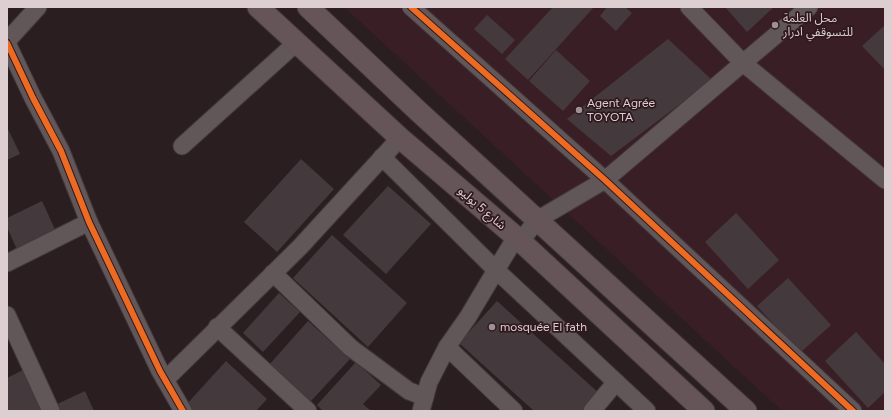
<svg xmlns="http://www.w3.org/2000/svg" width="892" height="418" font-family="Figtree,'Noto Sans Arabic',sans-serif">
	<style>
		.built { fill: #391e25 }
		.building { fill: #443a3e }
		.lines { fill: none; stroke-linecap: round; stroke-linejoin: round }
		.minor-casing { stroke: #43383b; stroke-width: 19 }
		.major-casing { stroke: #43383b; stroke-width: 23 }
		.minor { stroke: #615759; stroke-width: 17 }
		.major { stroke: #665558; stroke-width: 21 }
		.cycleway-casing { stroke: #2f191f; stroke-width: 8 }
		.cycleway { stroke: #ed6a23; stroke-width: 6 }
		.poi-dot { fill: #9e9093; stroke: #2f191f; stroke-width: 1.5 }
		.labels { text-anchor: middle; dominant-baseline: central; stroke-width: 3.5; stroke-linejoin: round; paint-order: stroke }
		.poi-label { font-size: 12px; fill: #ddced1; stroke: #2f191f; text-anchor: start }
		.street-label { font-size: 12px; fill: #ddced1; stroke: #2f191f }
	</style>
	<rect width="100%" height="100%" fill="#2a1e21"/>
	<polygon class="built" points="344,7 885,7 885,411 782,411"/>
	<g class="building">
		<polygon points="553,7 594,7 528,80 505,59"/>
		<polygon points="607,7 625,7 632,13 616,31 600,16"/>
		<polygon points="725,7 774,7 747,32"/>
		<polygon points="487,15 515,40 502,54 474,29"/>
		<polygon points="885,25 885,70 862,46"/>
		<polygon points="668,39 712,80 611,156 567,119"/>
		<polygon points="556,50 590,81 563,111 529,81"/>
		<polygon points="7,127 20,154 7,160"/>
		<polygon points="301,159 334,189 277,252 244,222"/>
		<polygon points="388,186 431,224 386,274 343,235"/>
		<polygon points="42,201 57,234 18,252 7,227 7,218"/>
		<polygon points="736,213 779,260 748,289 705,242"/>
		<polygon points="332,235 407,303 368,347 293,278"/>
		<polygon points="788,278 831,325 800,353 757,306"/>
		<polygon points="279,293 300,312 263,352 243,333"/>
		<polygon points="497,301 601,395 587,411 534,411 459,343"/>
		<polygon points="308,321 350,359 310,402 269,365"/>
		<polygon points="856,332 885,364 885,392 868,408 825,361"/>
		<polygon points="226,361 267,399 256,411 192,411 186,405"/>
		<polygon points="356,362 381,385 363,404 371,411 323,411 317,405"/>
		<polygon points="25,369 45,411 7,411 7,378"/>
		<polygon points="85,391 94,411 55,411 53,406"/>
	</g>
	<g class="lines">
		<g class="minor-casing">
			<g id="minor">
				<polyline points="411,7 605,180 853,411"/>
				<polyline points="689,7 743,63 885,180"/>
				<polyline points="7,41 38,7"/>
				<polyline points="7,43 33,98 61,151 89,222 160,371 183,411"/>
				<polyline points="182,146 296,43"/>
				<polyline points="382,157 496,270 468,317 447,347 429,382 421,411"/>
				<polyline points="516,237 496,270 647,411"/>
				<polyline points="520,242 537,220 605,180 809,7"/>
				<polyline points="7,263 89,222"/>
				<polyline points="273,273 351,348 409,391 425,397"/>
				<polyline points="7,315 51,411"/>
				<polyline points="217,327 308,411"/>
				<polyline points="447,347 514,411"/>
				<polyline points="165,380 300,247 400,138"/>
				<polyline points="592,411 616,382"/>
			</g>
		</g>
		<g class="major-casing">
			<g id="major">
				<polyline points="258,7 400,138 516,237 704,411"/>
				<polyline points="308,7 418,111 746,411"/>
			</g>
		</g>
		<use href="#minor" class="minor"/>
		<use href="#major" class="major"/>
		<g class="cycleway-casing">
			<g id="cycleway">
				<polyline points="411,7 605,180 853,411"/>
				<polyline points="7,43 33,98 61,151 89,222 160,371 183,411"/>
			</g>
		</g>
		<use href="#cycleway" class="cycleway"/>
	</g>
	<g class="poi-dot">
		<circle cx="775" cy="25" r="4"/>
		<circle cx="579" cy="110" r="4"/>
		<circle cx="492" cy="327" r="4"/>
	</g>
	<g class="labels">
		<g class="poi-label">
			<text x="783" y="18">محل العلمة<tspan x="783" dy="14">للتسوقفي ادرار</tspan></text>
			<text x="587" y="103">Agent Agrée<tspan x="587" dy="14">TOYOTA</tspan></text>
			<text x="500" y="327">mosquée El fath</text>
		</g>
		<g class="street-label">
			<text transform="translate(482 208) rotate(41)">شارع 5 يوليو</text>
		</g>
	</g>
	<rect width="892" height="418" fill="none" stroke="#ddced1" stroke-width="16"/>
</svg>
